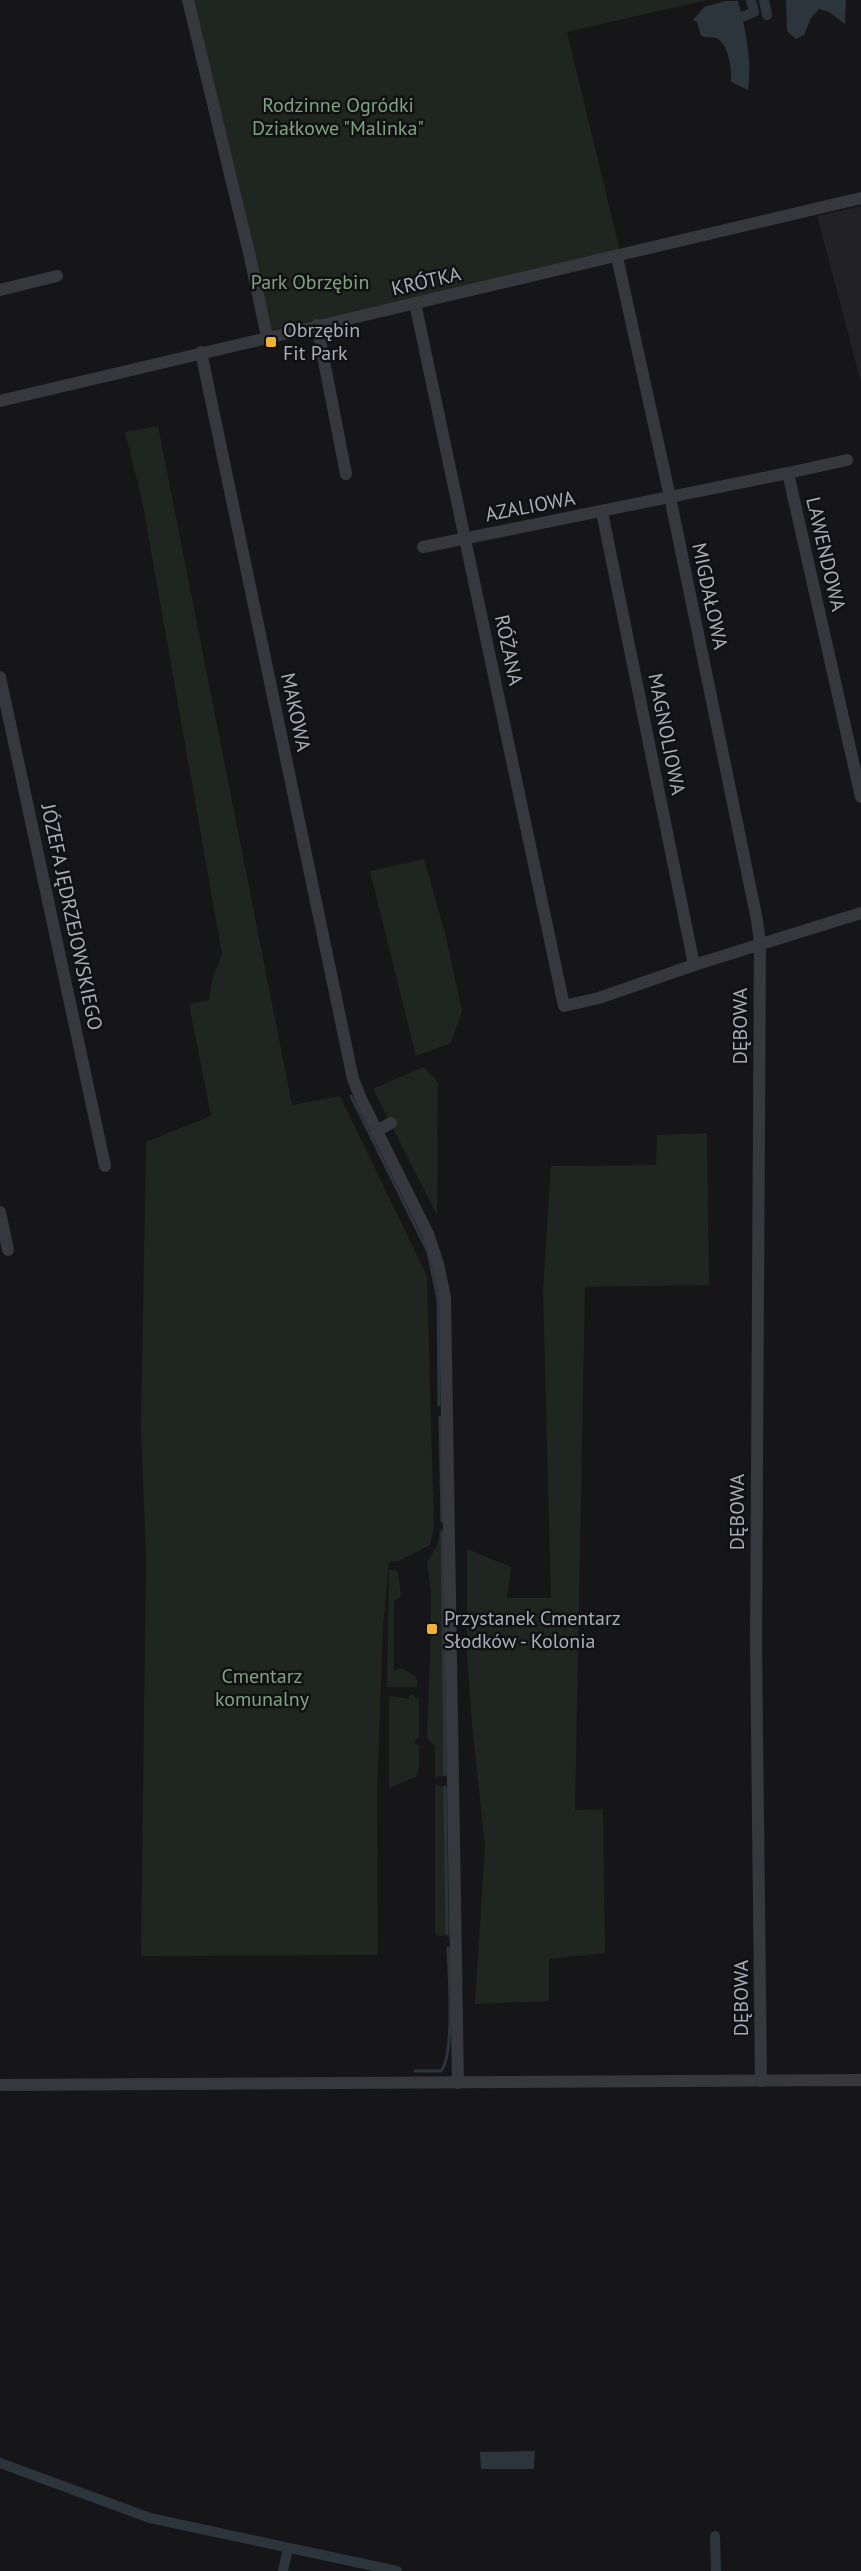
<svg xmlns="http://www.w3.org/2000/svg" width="861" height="2571" font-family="'PT Sans',sans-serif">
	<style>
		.built { fill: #222225 }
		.green { fill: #1e261f }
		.water { fill: #2c353c }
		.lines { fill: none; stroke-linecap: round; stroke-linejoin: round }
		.stream { stroke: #2c353c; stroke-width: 3 }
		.canal { stroke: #2c353c; stroke-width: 10 }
		.minor { stroke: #37383d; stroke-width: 12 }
		.poi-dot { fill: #f2b134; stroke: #111113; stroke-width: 2 }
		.labels { text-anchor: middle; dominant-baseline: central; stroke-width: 5; stroke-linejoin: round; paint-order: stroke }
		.park-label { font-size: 20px; fill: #7fa381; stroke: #111113 }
		.street-label { font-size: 20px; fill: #a8adb8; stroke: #111113 }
		.poi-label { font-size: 20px; fill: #a8adb8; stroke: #111113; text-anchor: start }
	</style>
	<rect width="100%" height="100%" fill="#161618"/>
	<polygon class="built" points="861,206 861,382 817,216"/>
	<g class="green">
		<polygon points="190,0 707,0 567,32 620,251 266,331"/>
		<polygon points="158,426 292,1105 340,1096 427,1276 434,1529 430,1545 399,1561 389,1562 383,1627 377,1792 378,1955 141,1956 146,1557 141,1429 146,1142 211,1116 189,1004 209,1000 213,977 222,954 142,500 125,432"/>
		<polygon points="424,859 445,933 462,1011 451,1043 416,1056 370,871"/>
		<polygon points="423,1067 438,1082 437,1215 373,1089"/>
		<polygon points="707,1133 709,1285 585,1287 575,1810 603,1809 605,1953 549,1959 549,2001 475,2004 485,1845 472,1725 467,1654 467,1549 511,1567 507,1598 551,1598 543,1290 551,1166 656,1165 657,1135"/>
		<polygon points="440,1528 445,1531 448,1773 444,1776 435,1777 435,1746 427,1738 431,1633 435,1633 435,1624 431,1623 431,1592 427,1562 438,1544"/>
		<polygon points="389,1570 396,1570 398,1573 401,1596 394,1601 394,1671 401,1668 415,1676 418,1682 416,1687 387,1687"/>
		<polygon points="412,1694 419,1700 419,1738 416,1739 415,1744 419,1745 419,1768 416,1777 389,1788 389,1696 409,1699 409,1695"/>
		<polygon points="435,1784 448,1788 451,1934 449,1937 435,1935"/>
	</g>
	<g class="water">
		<polygon points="786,0 846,0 845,24 829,12 819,9 811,18 804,35 796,39 787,31"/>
		<path d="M725,1H738C746,30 752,61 748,90L731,82C732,72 729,43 716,38C710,37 706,38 701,36L697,22L693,20L704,7Z"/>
		<polygon points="535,2451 534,2469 481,2469 480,2452"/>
	</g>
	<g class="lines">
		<g class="stream">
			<polyline points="351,1096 428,1252 438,1300 439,1405"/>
			<polyline points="440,1417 442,1521"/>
			<polyline points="442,1533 445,1775"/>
			<polyline points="445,1787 447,1933"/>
			<path d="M415,2071H441C455,2053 449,1974 448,1948"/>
		</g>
		<g class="canal">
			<polyline points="764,0 767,15"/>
			<polyline points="742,17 754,12 751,0"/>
			<polyline points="0,2463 150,2518 397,2571"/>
			<polyline points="715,2536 716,2571"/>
			<polyline points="283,2571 288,2548"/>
		</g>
		<g class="minor">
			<polyline points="188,0 250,257 267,337"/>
			<polyline points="617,257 670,497 757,920 760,943 756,1644 761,2081"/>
			<polyline points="0,290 57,276"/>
			<polyline points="415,303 564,1006 599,998 694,965 861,913"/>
			<polyline points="317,325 346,474"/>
			<polyline points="201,352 353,1079 362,1101 428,1234 438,1264 445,1297 458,2083"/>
			<polyline points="0,401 861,198"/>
			<polyline points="788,473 847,460"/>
			<polyline points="602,512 694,965"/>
			<polyline points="423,547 788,473 861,797"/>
			<polyline points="0,677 105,1166"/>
			<polyline points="376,1131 391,1123"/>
			<polyline points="0,1212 8,1250"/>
			<polyline points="0,2085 861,2080"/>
		</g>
	</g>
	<g class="poi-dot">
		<rect x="265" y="336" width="12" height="12" rx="3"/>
		<rect x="426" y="1623" width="12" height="12" rx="3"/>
	</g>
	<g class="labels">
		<g class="park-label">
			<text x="338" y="105">Rodzinne Ogródki<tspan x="338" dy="23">Działkowe "Malinka"</tspan></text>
			<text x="310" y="282">Park Obrzębin</text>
			<text x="262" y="1676">Cmentarz<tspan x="262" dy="23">komunalny</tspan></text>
		</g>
		<g class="street-label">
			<text transform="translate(426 281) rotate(-13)">KRÓTKA</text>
			<text transform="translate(530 506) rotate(-11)">AZALIOWA</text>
			<text transform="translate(826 554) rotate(77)">LAWENDOWA</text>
			<text transform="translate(710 596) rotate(78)">MIGDAŁOWA</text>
			<text transform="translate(509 650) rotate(78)">RÓŻANA</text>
			<text transform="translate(296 712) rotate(78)">MAKOWA</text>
			<text transform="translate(667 734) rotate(79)">MAGNOLIOWA</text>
			<text transform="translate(72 917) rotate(78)">JÓZEFA JĘDRZEJOWSKIEGO</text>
			<text transform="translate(740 1026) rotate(-90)">DĘBOWA</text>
			<text transform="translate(737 1512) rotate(-90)">DĘBOWA</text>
			<text transform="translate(741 1998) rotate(-90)">DĘBOWA</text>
		</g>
		<g class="poi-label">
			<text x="283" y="330">Obrzębin<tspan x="283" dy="23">Fit Park</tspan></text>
			<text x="444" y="1618">Przystanek Cmentarz<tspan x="444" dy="23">Słodków - Kolonia</tspan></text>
		</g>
	</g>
</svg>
